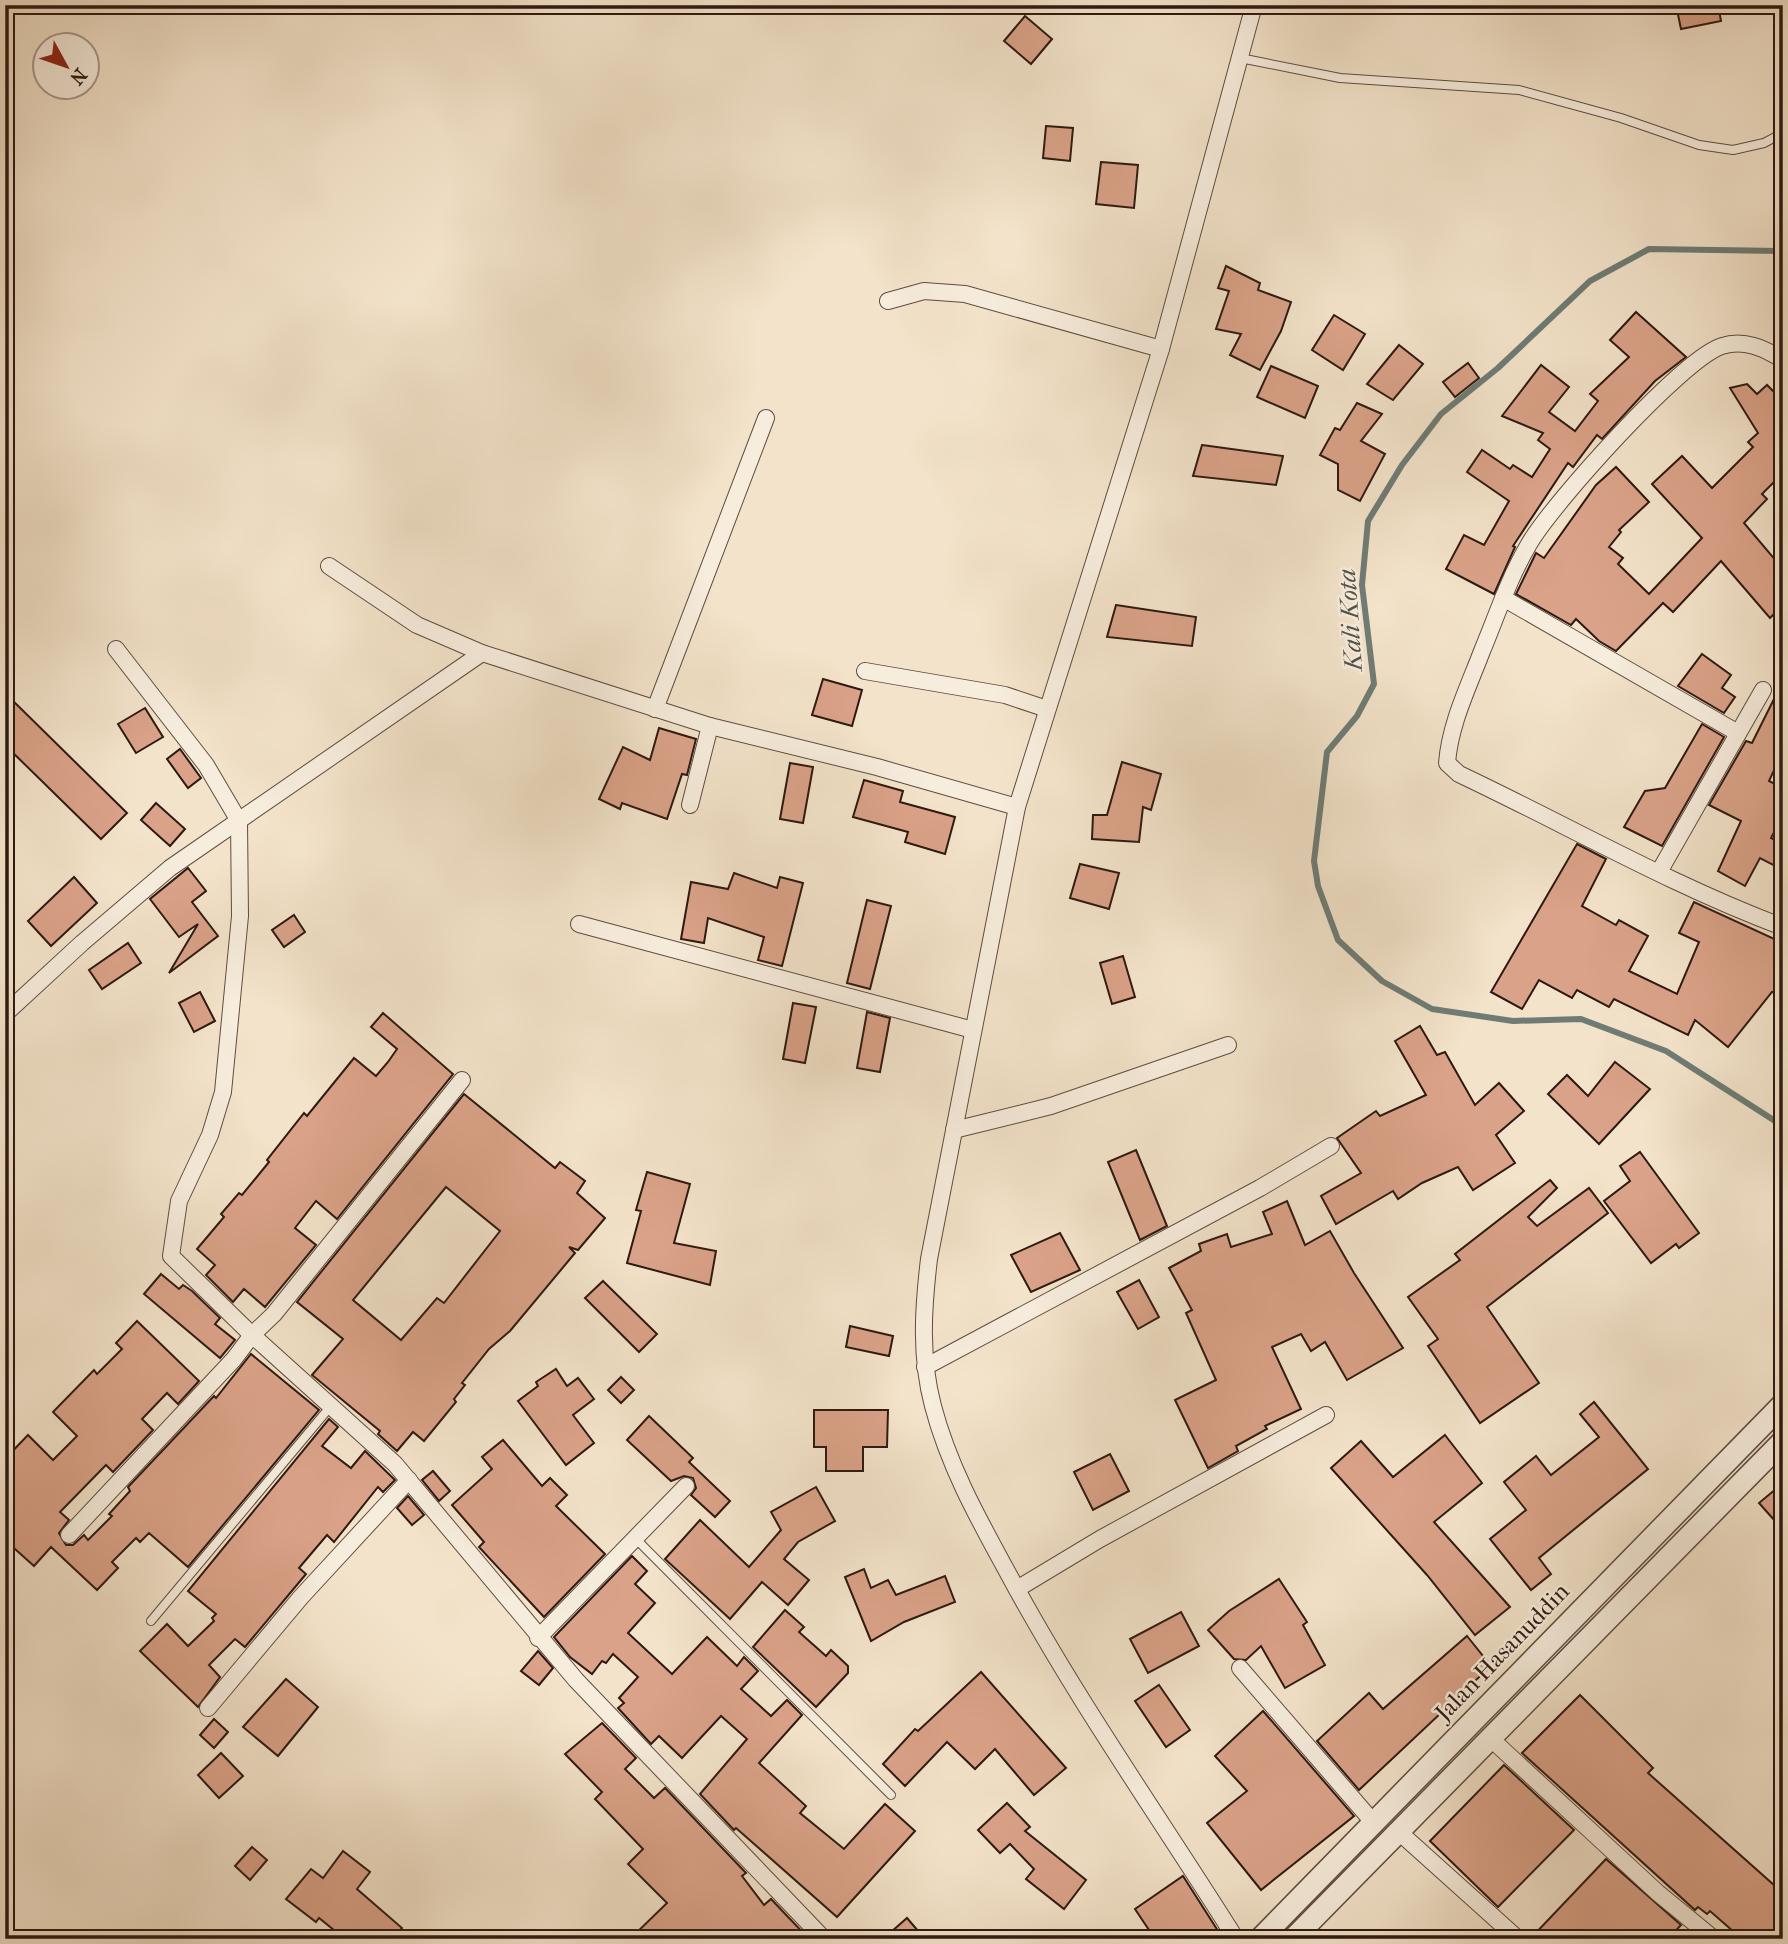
<svg xmlns="http://www.w3.org/2000/svg" width="1788" height="1944" font-family="'IM FELL French Canon',serif">
	<style>
		.lines { fill: none; stroke-linecap: round; stroke-linejoin: round }
		.stream { stroke: #6f7c76; stroke-width: 6 }
		.building { fill: #daa288; stroke: #2e1912; stroke-width: 2; fill-rule: evenodd }
		.service-casing { stroke: #5f4c40; stroke-width: 10 }
		.minor-casing { stroke: #5f4c40; stroke-width: 18 }
		.tertiary-casing { stroke: #5f4c40; stroke-width: 24 }
		.service { stroke: #f7eddd; stroke-width: 8 }
		.minor { stroke: #f7eddd; stroke-width: 16 }
		.tertiary { stroke: #f7eddd; stroke-width: 21 }
		.labels { text-anchor: middle; dominant-baseline: central; stroke-width: 5; stroke-linejoin: round; paint-order: stroke }
		.street-label { font-size: 24px; fill: #2e1912; stroke: #f7eddd }
		.water-label { font-size: 26px; font-style: italic; fill: #54534c; stroke: #f7eddd }
	</style>
	<rect width="100%" height="100%" fill="#f3e3ca"/>
	<filter id="stains"><feTurbulence type="fractalNoise" baseFrequency=".00286" numOctaves="4"/><feColorMatrix values="0 0 0 0 .2 0 0 0 0 .09 0 0 0 0 .02 0 0 0 .5 -.17"/></filter>
	<radialGradient id="worn" r=".72"><stop offset=".6" stop-color="#630" stop-opacity="0"/><stop offset="1" stop-color="#630" stop-opacity=".3"/></radialGradient>
	<g class="lines">
		<polyline class="stream" points="1783,251 1649,249 1590,281 1498,368 1441,414 1402,465 1368,521 1362,585 1374,684 1357,716 1327,752 1314,861 1318,886 1338,940 1382,981 1432,1009 1513,1021 1581,1019 1666,1051 1783,1126"/>
	</g>
	<g class="building">
		<polygon points="1676,5 1718,5 1721,21 1681,29"/>
		<polygon points="1025,16 1052,39 1031,64 1004,41"/>
		<polygon points="1046,126 1073,128 1070,161 1043,158"/>
		<polygon points="1101,162 1138,165 1134,208 1096,204"/>
		<polygon points="1226,266 1260,283 1258,290 1291,302 1281,331 1260,370 1230,355 1241,334 1216,329 1229,291 1218,288"/>
		<polygon points="1636,312 1686,357 1655,381 1602,439 1597,435 1573,467 1568,463 1513,546 1515,547 1494,594 1446,569 1464,535 1484,545 1509,501 1467,472 1482,450 1510,469 1513,465 1532,477 1550,449 1538,440 1543,433 1502,416 1541,365 1569,387 1549,412 1575,431 1598,401 1590,394 1629,357 1610,340"/>
		<polygon points="1334,315 1365,334 1343,370 1312,350"/>
		<polygon points="1399,345 1423,364 1393,400 1367,384"/>
		<polygon points="1468,363 1479,378 1455,397 1443,382"/>
		<polygon points="1271,366 1318,386 1305,418 1257,397"/>
		<polygon points="1747,384 1757,394 1767,385 1783,401 1783,473 1762,494 1767,499 1744,523 1783,569 1783,605 1770,618 1721,561 1673,612 1663,603 1616,651 1599,641 1576,619 1571,625 1516,594 1536,553 1544,558 1596,485 1616,467 1649,502 1619,530 1621,532 1609,547 1623,558 1618,564 1649,594 1702,538 1652,484 1682,456 1712,488 1753,447 1748,442 1758,433 1730,388"/>
		<polygon points="1357,403 1382,414 1361,441 1385,454 1360,501 1338,490 1338,464 1320,455 1335,428 1340,430"/>
		<polygon points="1202,445 1283,456 1276,485 1193,476"/>
		<polygon points="1116,605 1196,617 1192,646 1107,637"/>
		<polygon points="1702,654 1731,675 1722,688 1735,697 1724,713 1678,686"/>
		<polygon points="823,679 862,690 852,726 812,715"/>
		<polygon points="1783,681 1783,751 1769,781 1783,788 1783,815 1771,838 1783,844 1783,870 1760,858 1745,886 1718,871 1741,821 1709,805 1746,741 1752,743"/>
		<polygon points="5,693 127,813 101,839 5,745"/>
		<polygon points="145,708 163,737 136,753 118,724"/>
		<polygon points="1702,724 1724,737 1662,846 1624,827 1645,791 1665,788"/>
		<polygon points="659,728 696,739 687,775 682,774 667,819 622,803 620,809 599,799 623,747 650,760"/>
		<polygon points="180,749 201,778 188,788 167,759"/>
		<polygon points="1122,762 1161,774 1151,810 1143,807 1139,842 1092,839 1093,815 1107,815"/>
		<polygon points="790,763 813,767 803,823 780,819"/>
		<polygon points="864,780 903,791 900,802 955,817 945,854 905,842 908,832 853,817"/>
		<polygon points="156,803 185,829 170,846 141,820"/>
		<polygon points="1577,844 1606,859 1582,906 1616,925 1619,920 1648,936 1629,971 1677,994 1699,942 1679,933 1694,902 1783,943 1783,995 1772,992 1728,1047 1695,1020 1688,1035 1614,999 1609,1007 1577,990 1572,998 1539,980 1522,1009 1491,992"/>
		<polygon points="1080,864 1119,873 1109,909 1070,898"/>
		<polygon points="188,868 206,891 192,902 218,936 169,973 198,924 179,937 150,899"/>
		<polygon points="734,873 777,888 780,877 803,883 782,966 758,960 764,937 708,918 704,943 681,939 691,882 728,889"/>
		<polygon points="74,877 97,903 51,946 28,921"/>
		<polygon points="867,900 891,906 870,989 847,983"/>
		<polygon points="294,915 305,932 284,947 272,930"/>
		<polygon points="128,943 141,963 102,989 89,970"/>
		<polygon points="1123,956 1135,997 1112,1004 1100,963"/>
		<polygon points="200,992 215,1021 194,1032 179,1003"/>
		<polygon points="793,1003 816,1007 805,1063 783,1059"/>
		<polygon points="867,1012 890,1018 880,1072 857,1068"/>
		<polygon points="383,1013 453,1074 337,1219 316,1201 295,1228 316,1245 265,1307 244,1289 233,1302 206,1275 215,1265 197,1249 224,1217 221,1214 239,1193 242,1195 269,1162 267,1160 304,1113 307,1116 354,1058 376,1076 388,1062 397,1049 371,1027"/>
		<polygon points="1420,1026 1437,1055 1445,1052 1475,1105 1499,1083 1524,1111 1496,1135 1515,1163 1473,1190 1458,1167 1422,1183 1398,1199 1393,1191 1336,1224 1321,1196 1361,1173 1337,1138 1376,1111 1380,1116 1426,1095 1395,1041"/>
		<polygon points="1615,1062 1650,1089 1599,1144 1548,1094 1567,1075 1588,1096"/>
		<path d="M464,1094L555,1168L560,1162L585,1181L577,1193L605,1218L578,1250L569,1247L575,1253L510,1331L489,1349L462,1383L465,1385L454,1399L456,1402L424,1441L413,1432L397,1451L378,1434L380,1431L312,1375L343,1339L297,1302ZM446,1187L500,1231L444,1303L437,1298L401,1340L353,1300Z"/>
		<polygon points="1136,1150 1167,1226 1140,1240 1108,1162"/>
		<polygon points="1640,1152 1699,1233 1679,1248 1676,1244 1651,1263 1604,1201 1630,1181 1620,1166"/>
		<polygon points="647,1172 690,1184 674,1243 716,1251 710,1285 627,1263 641,1211 636,1210"/>
		<polygon points="1550,1180 1557,1188 1528,1217 1537,1226 1589,1188 1608,1213 1487,1307 1539,1383 1480,1423 1428,1346 1438,1339 1408,1297 1460,1260 1455,1254"/>
		<polygon points="1287,1201 1305,1245 1330,1231 1354,1273 1403,1348 1347,1380 1325,1342 1311,1351 1301,1334 1272,1347 1301,1409 1265,1426 1267,1429 1236,1446 1238,1451 1208,1468 1175,1400 1216,1380 1186,1313 1192,1310 1169,1268 1201,1251 1199,1244 1227,1234 1231,1247 1272,1234 1263,1212"/>
		<polygon points="1060,1233 1080,1270 1031,1292 1011,1255"/>
		<polygon points="161,1274 179,1289 183,1285 192,1291 220,1318 215,1324 235,1340 220,1358 144,1294"/>
		<polygon points="1139,1280 1159,1317 1138,1329 1117,1292"/>
		<polygon points="603,1281 657,1334 639,1352 585,1298"/>
		<polygon points="137,1321 199,1381 178,1404 167,1393 142,1419 153,1430 113,1472 106,1465 60,1512 69,1520 59,1533 66,1545 73,1545 84,1535 88,1540 112,1516 109,1514 130,1491 128,1487 214,1396 216,1398 251,1354 319,1410 188,1567 149,1533 140,1542 136,1538 112,1562 118,1568 97,1590 51,1547 34,1566 5,1540 5,1459 28,1435 53,1460 77,1436 53,1412 94,1370 97,1374 122,1349 116,1343"/>
		<polygon points="850,1326 893,1336 889,1356 846,1347"/>
		<polygon points="556,1369 567,1386 578,1378 594,1399 573,1415 594,1443 566,1465 518,1401 538,1386 536,1382"/>
		<polygon points="621,1377 634,1390 621,1403 608,1390"/>
		<polygon points="1594,1402 1648,1469 1539,1558 1551,1574 1531,1590 1490,1539 1526,1510 1504,1482 1536,1456 1551,1475 1599,1437 1580,1414"/>
		<polygon points="814,1410 888,1410 887,1447 863,1447 863,1471 826,1471 826,1447 814,1447"/>
		<polygon points="649,1416 693,1458 689,1462 730,1501 715,1517 691,1495 696,1488 693,1478 684,1476 671,1481 627,1440"/>
		<polygon points="329,1419 338,1427 322,1446 351,1468 365,1451 395,1480 383,1492 378,1487 334,1542 327,1535 299,1568 306,1574 245,1647 235,1639 209,1665 220,1677 198,1707 140,1651 167,1624 188,1646 214,1621 212,1618 216,1614 188,1591"/>
		<polygon points="1445,1435 1482,1483 1434,1522 1510,1607 1475,1635 1427,1575 1331,1468 1361,1441 1393,1477"/>
		<polygon points="503,1440 542,1486 550,1478 567,1495 556,1506 605,1554 544,1617 479,1547 484,1542 452,1505 492,1469 482,1457"/>
		<polygon points="1110,1454 1129,1491 1093,1510 1074,1472"/>
		<polygon points="433,1471 450,1491 439,1501 422,1480"/>
		<polygon points="1783,1483 1783,1530 1759,1503"/>
		<polygon points="816,1487 835,1521 798,1542 784,1559 809,1580 788,1605 762,1582 730,1619 665,1559 700,1520 749,1567 781,1530 771,1512"/>
		<polygon points="408,1496 424,1515 412,1525 397,1508"/>
		<polygon points="632,1556 647,1571 635,1584 655,1603 628,1633 672,1674 707,1637 737,1666 744,1657 758,1671 741,1689 771,1716 787,1700 802,1715 759,1763 806,1806 800,1813 844,1849 885,1804 915,1831 837,1917 736,1828 734,1830 700,1794 747,1739 721,1716 682,1758 659,1736 651,1744 618,1708 624,1703 619,1698 638,1677 613,1654 606,1663 602,1661 592,1674 570,1657 554,1637"/>
		<polygon points="864,1569 871,1588 888,1580 896,1595 945,1576 955,1602 904,1622 871,1641 845,1577"/>
		<polygon points="1279,1579 1307,1622 1303,1625 1325,1665 1285,1688 1261,1646 1246,1660 1234,1659 1208,1630 1229,1611"/>
		<polygon points="785,1610 804,1627 799,1632 826,1656 831,1650 848,1666 848,1673 816,1707 753,1647"/>
		<polygon points="1181,1612 1199,1646 1148,1673 1130,1639"/>
		<polygon points="1467,1636 1491,1666 1359,1790 1317,1741 1369,1693 1383,1709"/>
		<polygon points="538,1651 553,1668 539,1685 521,1671"/>
		<polygon points="981,1672 1066,1768 1034,1795 995,1749 975,1769 947,1742 905,1786 883,1764 915,1729 918,1731"/>
		<polygon points="286,1679 318,1707 278,1756 243,1727"/>
		<polygon points="1159,1685 1190,1730 1166,1747 1135,1701"/>
		<polygon points="1580,1695 1653,1768 1648,1773 1783,1893 1783,1939 1742,1939 1710,1911 1707,1914 1698,1907 1695,1910 1522,1753"/>
		<polygon points="1263,1711 1354,1816 1261,1890 1207,1823 1247,1791 1215,1756"/>
		<polygon points="214,1719 228,1732 214,1748 200,1735"/>
		<polygon points="602,1723 636,1758 625,1769 654,1798 665,1788 746,1873 742,1876 764,1905 771,1899 809,1939 630,1939 667,1903 628,1864 643,1849 595,1799 602,1792 565,1754"/>
		<polygon points="221,1753 243,1776 219,1798 198,1775"/>
		<polygon points="1504,1765 1574,1830 1498,1907 1430,1841"/>
		<polygon points="1007,1803 1030,1827 1025,1831 1086,1880 1064,1909 1026,1879 1034,1869 1010,1844 1000,1853 978,1830"/>
		<polygon points="252,1847 267,1860 250,1880 235,1866"/>
		<polygon points="343,1851 370,1872 357,1889 402,1928 393,1939 345,1939 319,1918 316,1922 286,1899 311,1869 323,1878"/>
		<polygon points="1606,1859 1681,1925 1668,1939 1530,1939"/>
		<polygon points="1183,1876 1220,1934 1213,1939 1155,1939 1135,1909"/>
		<polygon points="907,1918 925,1939 883,1939"/>
	</g>
	<g class="lines">
		<g class="service-casing">
			<g id="service">
				<polyline points="1240,58 1340,78 1519,90 1621,118 1699,145 1733,150 1764,143 1783,133"/>
				<polyline points="635,1538 891,1795"/>
				<polyline points="151,1621 330,1407"/>
			</g>
		</g>
		<g class="minor-casing">
			<g id="minor">
				<polyline points="888,301 924,291 965,294 1161,349"/>
				<path d="M1783,360C1764,348 1744,339 1722,346C1682,359 1552,504 1529,544C1509,578 1497,615 1482,651C1468,688 1450,724 1447,763L1459,774C1567,825 1671,885 1783,927"/>
				<polyline points="329,566 417,625 482,653 710,726 877,767 1017,807"/>
				<polyline points="1503,598 1738,733"/>
				<polyline points="116,649 206,765 239,821 240,916 223,1092 210,1135 179,1201 171,1256 252,1335 274,1314 462,1080"/>
				<polyline points="865,671 1005,695 1047,709"/>
				<polyline points="655,709 766,418"/>
				<polyline points="690,805 710,726"/>
				<polyline points="1659,872 1763,690"/>
				<polyline points="579,924 973,1030"/>
				<polyline points="5,1014 82,943 170,868 482,653"/>
				<polyline points="954,1130 1051,1106 1228,1045"/>
				<polyline points="925,1367 1260,1188 1331,1146"/>
				<polyline points="69,1535 234,1359 252,1335 395,1464 576,1680 824,1939"/>
				<polyline points="1017,1589 1100,1539 1326,1415"/>
				<polyline points="538,1638 686,1486"/>
				<polyline points="1240,1668 1373,1822"/>
				<polyline points="208,1708 301,1597 409,1480"/>
				<polyline points="1489,1737 1658,1893 1714,1939"/>
				<polyline points="1399,1832 1518,1939"/>
				<path d="M1236,1939C1160,1818 1077,1701 1009,1575C979,1520 949,1467 933,1406C920,1357 923,1309 929,1259L1017,807L1161,349L1254,5"/>
			</g>
		</g>
		<g class="tertiary-casing">
			<g id="tertiary">
				<polyline points="1260,1939 1783,1404"/>
				<polyline points="1293,1939 1783,1441"/>
			</g>
		</g>
		<use href="#service" class="service"/>
		<use href="#minor" class="minor"/>
		<use href="#tertiary" class="tertiary"/>
	</g>
	<g class="labels">
		<g class="street-label">
			<text transform="translate(1502 1652) rotate(-46)">Jalan Hasanuddin</text>
		</g>
		<g class="water-label">
			<text transform="translate(1350 620) rotate(-94)">Kali Kota</text>
		</g>
	</g>
	<rect width="1788" height="1944" fill="none" stroke="#f3e3ca" stroke-width="28"/>
	<rect x="7" y="7" width="1774" height="1930" fill="none" stroke="#2e1912" stroke-width="3.5"/>
	<rect x="14" y="14" width="1760" height="1916" fill="none" stroke="#2e1912" stroke-width="2"/>
	<g transform="translate(66 66) rotate(130)"><circle r="33" fill="#f7eddd" stroke="#a7988c" stroke-width="2"/>
	<path d="M0-5L12 26L0 18L-12 26Z" fill="#8f2418"/>
	<text y="-10" font-size="19" font-weight="bold" text-anchor="middle" fill="#2e1912">N</text>
	</g>
	<rect width="100%" height="100%" filter="url(#stains)"/>
	<rect width="100%" height="100%" fill="url(#worn)"/>
</svg>
